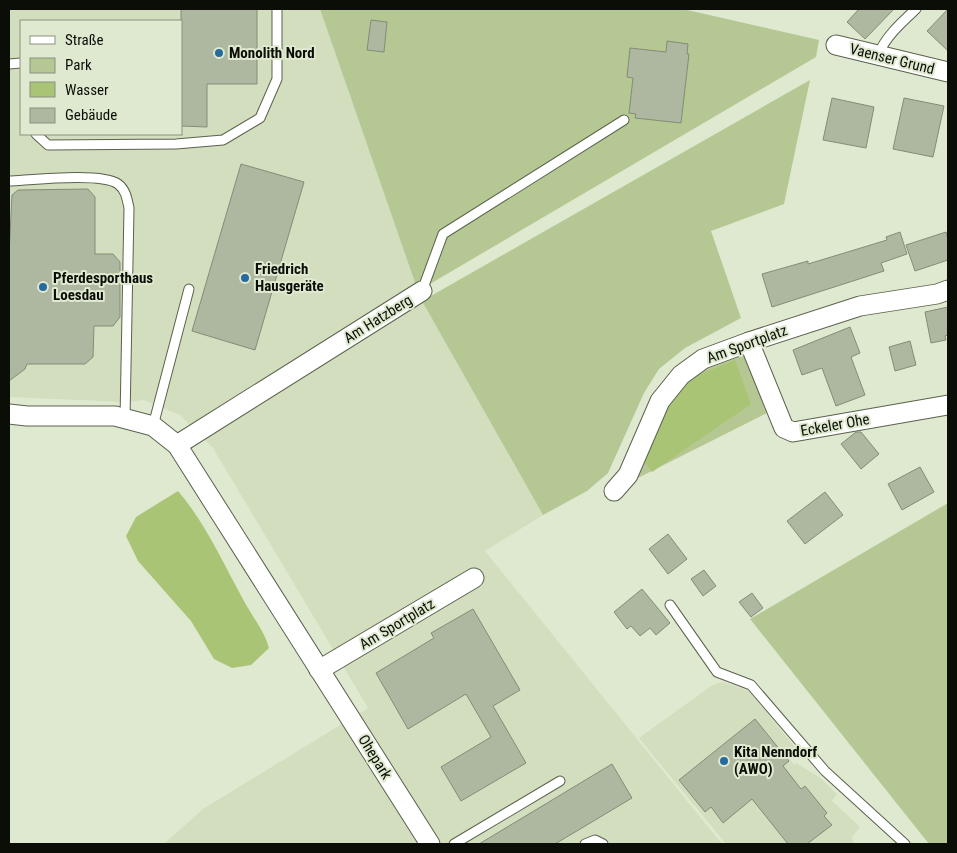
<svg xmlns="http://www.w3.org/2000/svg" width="957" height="853" font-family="'Roboto Condensed',sans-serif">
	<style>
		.built { fill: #d2debe; fill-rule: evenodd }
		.green { fill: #b5c893 }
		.water { fill: #a9c475 }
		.building { fill: #aeb7a0; stroke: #848c76 }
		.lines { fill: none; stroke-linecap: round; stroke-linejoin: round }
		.lane-casing { stroke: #5a624d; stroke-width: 11 }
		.street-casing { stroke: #5a624d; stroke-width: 21 }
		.lane { stroke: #fff; stroke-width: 9 }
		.street { stroke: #fff; stroke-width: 19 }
		.poi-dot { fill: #256b9f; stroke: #dfe9d0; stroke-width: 2 }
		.labels { text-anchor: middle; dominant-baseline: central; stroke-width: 4; stroke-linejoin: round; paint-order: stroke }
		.poi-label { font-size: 15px; font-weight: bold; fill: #0b0e06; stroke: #dfe9d0; text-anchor: start }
		.street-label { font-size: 15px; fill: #0b0e06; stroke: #dfe9d0 }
	</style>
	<rect width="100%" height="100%" fill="#dfe9d0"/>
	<g class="built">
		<path d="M9,9H320L422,301L543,515L485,551L722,844H164L203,809L368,708L213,448L180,415L144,400L127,402L9,397ZM21,21H181V134H21Z"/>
		<polygon points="722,682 749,691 798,751 789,758 794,765 796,763 819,777 837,794 832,801 860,827 852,837 853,844 726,844 639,738 711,686"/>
	</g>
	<g class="green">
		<polygon points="320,9 683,9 819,40 816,57 418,291"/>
		<polygon points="810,80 784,204 711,231 741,318 685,348 659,369 644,393 608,473 587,491 543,515 422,301"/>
		<polygon points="748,343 775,409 618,488 682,376"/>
		<polygon points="948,503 948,844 929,844 750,619"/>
	</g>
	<g class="water">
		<polygon points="735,360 751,404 652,472 643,459 664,403 679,383"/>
		<path d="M178,491C206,524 223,563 244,601C253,618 264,630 269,648L251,665L232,668L214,659L191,621L138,561L126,536L136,517Z"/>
	</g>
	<g class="building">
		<polygon points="181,9 257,9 257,84 207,84 207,127 181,126"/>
		<polygon points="859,9 894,9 865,39 847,22"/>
		<polygon points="948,9 948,51 927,31"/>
		<polygon points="371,20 387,22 384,52 367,50"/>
		<polygon points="667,41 688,44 687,54 689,54 681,123 635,118 636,114 629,113 633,78 627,77 630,48 666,52"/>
		<polygon points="832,98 874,107 866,148 823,140"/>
		<polygon points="904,98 944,106 933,157 893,149"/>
		<polygon points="241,164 304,182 255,350 192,331"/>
		<polygon points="88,189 95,197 95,254 113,254 120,262 120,317 113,326 94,326 93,357 85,364 27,364 25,369 9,381 9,255 12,195 18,190"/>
		<polygon points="900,232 907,254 881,263 884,271 772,307 762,274 808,261 808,264 887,240 886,237"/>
		<polygon points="946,232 948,240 948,260 915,271 906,245"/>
		<polygon points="948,307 948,335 945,336 946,340 931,343 925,312"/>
		<polygon points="850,327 860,353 851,357 865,395 836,406 822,368 802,375 793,350"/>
		<polygon points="910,341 916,365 895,371 889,347"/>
		<polygon points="856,432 861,432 879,454 861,469 841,444"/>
		<polygon points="920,467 934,492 902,510 888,484"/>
		<polygon points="825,492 843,515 805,544 787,521"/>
		<polygon points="668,534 687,559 668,574 649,549"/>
		<polygon points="704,570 716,586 703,596 691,579"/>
		<polygon points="642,589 670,623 656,635 650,628 640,636 631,626 627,629 614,612"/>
		<polygon points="752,593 763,608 751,617 739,602"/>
		<polygon points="473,609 520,690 493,706 526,763 461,801 441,767 491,737 466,694 408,729 376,673 434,638 431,633"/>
		<polygon points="755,719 789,761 783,766 801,789 805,786 827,813 824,816 832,825 807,844 788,844 752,799 723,823 711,807 705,812 679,780"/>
		<polygon points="612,764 632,798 555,844 479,844"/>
	</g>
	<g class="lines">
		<g class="lane-casing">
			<g id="lane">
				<path d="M878,55C886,36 901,23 916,9"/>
				<polyline points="9,64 21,63"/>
				<polyline points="36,134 48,145 176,144 223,140 260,118 277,79 277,9"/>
				<path d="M9,181C31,180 102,172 118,184C126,190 127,199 129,208L125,419"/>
				<polyline points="422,291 443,234 624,120"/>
				<polyline points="153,426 189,289"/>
				<polyline points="670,605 717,672 751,685 825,771 905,844"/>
				<polyline points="454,844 560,781"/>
				<polyline points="585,844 595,840 603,844"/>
			</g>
		</g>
		<g class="street-casing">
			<g id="street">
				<polyline points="836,45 948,72"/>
				<polyline points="749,342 784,428 793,432 948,405"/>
				<polyline points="9,414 27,416 115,416 153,426 177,445 430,844"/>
				<polyline points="177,445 422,291"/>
				<polyline points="614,491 628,475 660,401 681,375 703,359 749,342 860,306 937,294 948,290"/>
				<polyline points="319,670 474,578"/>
			</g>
		</g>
		<use href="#lane" class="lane"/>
		<use href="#street" class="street"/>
	</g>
	<g class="poi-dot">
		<circle cx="219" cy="53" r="5"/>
		<circle cx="245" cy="278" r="5"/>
		<circle cx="43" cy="287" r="5"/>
		<circle cx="724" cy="761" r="5"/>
	</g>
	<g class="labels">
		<g class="poi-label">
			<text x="229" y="53">Monolith Nord</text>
			<text x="255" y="269">Friedrich<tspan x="255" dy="17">Hausgeräte</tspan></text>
			<text x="53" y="278">Pferdesporthaus<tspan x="53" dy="17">Loesdau</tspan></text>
			<text x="734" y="752">Kita Nenndorf<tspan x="734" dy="17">(AWO)</tspan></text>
		</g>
		<g class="street-label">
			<text transform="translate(892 59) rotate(14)">Vaenser Grund</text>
			<text transform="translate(378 319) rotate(-32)">Am Hatzberg</text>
			<text transform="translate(747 344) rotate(-20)">Am Sportplatz</text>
			<text transform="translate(835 425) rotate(-10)">Eckeler Ohe</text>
			<text transform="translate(397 624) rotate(-31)">Am Sportplatz</text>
			<text transform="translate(375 757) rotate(58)">Ohepark</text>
		</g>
	</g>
	<rect width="957" height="853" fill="none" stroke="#0b0e06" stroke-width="20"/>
	<rect x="20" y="20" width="162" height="115" fill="#dfe9d0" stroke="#8a917f"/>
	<rect x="30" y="36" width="25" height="8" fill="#ffffff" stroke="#8a917f"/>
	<text x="65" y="45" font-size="15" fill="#0b0e06">Straße</text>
	<rect x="30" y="58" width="25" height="15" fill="#b5c893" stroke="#8a917f"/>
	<text x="65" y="70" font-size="15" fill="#0b0e06">Park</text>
	<rect x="30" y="82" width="25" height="15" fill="#a9c475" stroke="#8a917f"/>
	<text x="65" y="95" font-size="15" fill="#0b0e06">Wasser</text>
	<rect x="30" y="108" width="25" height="15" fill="#aeb7a0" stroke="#8a917f"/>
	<text x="65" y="120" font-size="15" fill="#0b0e06">Gebäude</text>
</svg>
